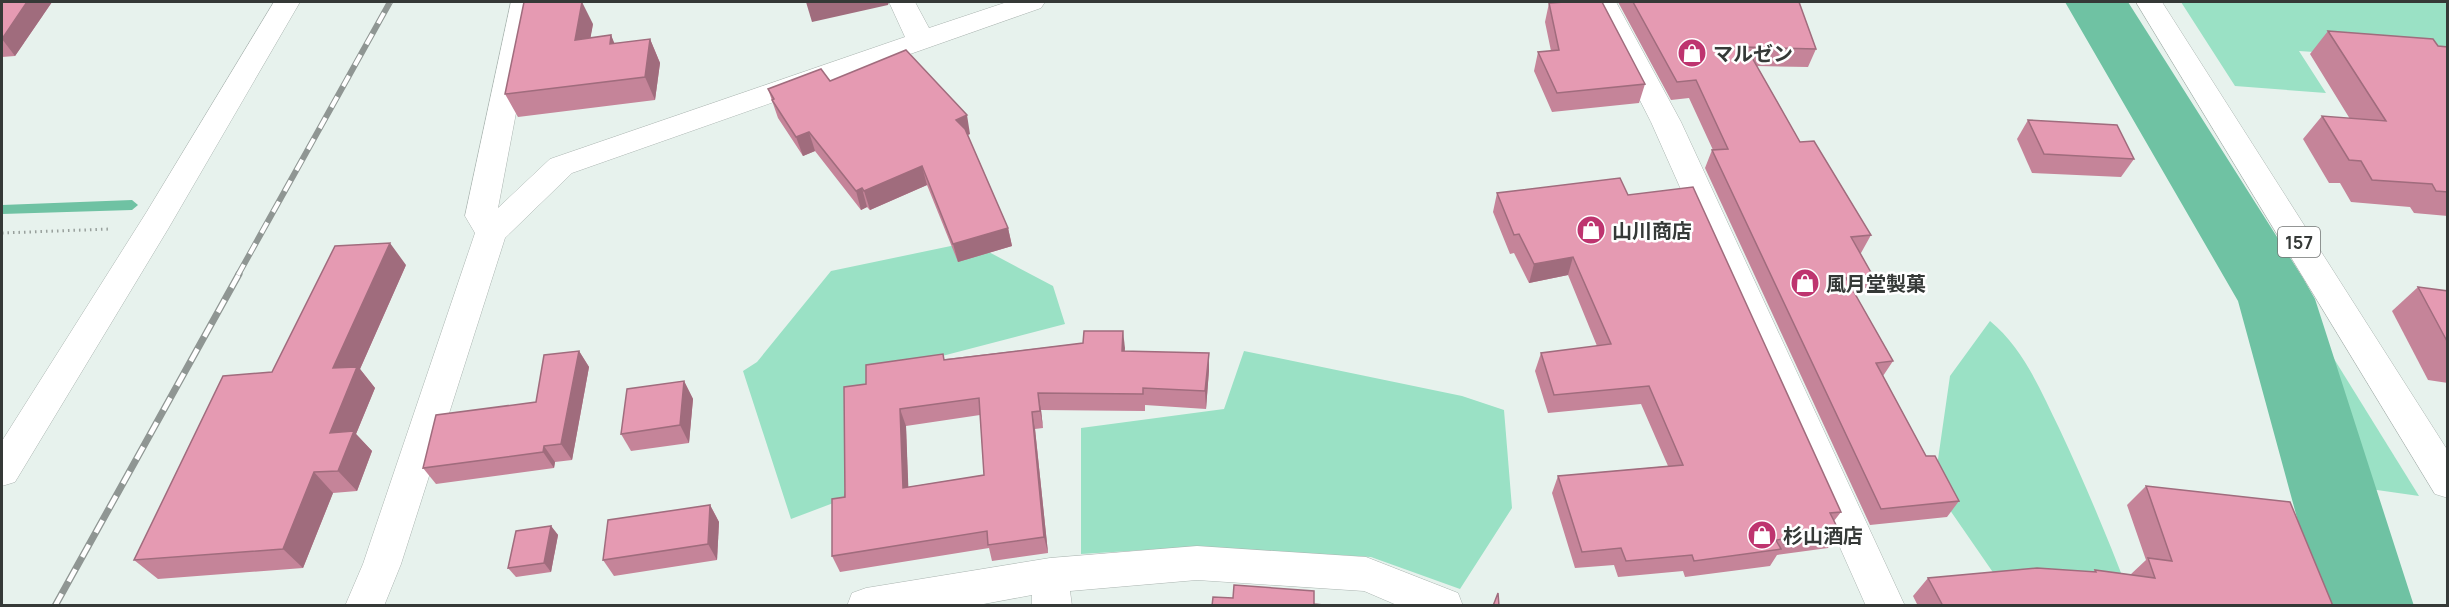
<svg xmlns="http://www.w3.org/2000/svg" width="2449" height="607" font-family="Manrope,'Noto Sans JP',sans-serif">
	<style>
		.green { fill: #9ae1c5 }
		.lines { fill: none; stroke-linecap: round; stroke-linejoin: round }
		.stream { fill: #6fc2a3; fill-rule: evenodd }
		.river { fill: #6fc2a3; fill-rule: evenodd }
		.street-casing { stroke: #abb5b1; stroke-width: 1 }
		.highway-casing { stroke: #abb5b1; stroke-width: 1 }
		.path { stroke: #98a09c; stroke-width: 3; stroke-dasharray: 1.5 4; stroke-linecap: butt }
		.street { fill: #fff; fill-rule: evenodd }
		.highway { fill: #fff; fill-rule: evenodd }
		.rail-far1-casing { stroke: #8f9693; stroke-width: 6 }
		.rail-casing { stroke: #8f9693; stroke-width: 7 }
		.rail-far1 { stroke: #fff; stroke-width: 4; stroke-dasharray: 12; stroke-linecap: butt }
		.rail { stroke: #fff; stroke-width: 4.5; stroke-dasharray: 14; stroke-linecap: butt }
		.wall { fill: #c58499; fill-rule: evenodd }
		.shaded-wall { fill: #a06c7d }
		.building { fill: #e59ab2; stroke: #a06c7d; stroke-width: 1.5; fill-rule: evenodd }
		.labels { text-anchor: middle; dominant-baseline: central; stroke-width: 5; stroke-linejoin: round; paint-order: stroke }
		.shield { fill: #fff; stroke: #727473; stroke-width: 1.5 }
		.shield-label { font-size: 18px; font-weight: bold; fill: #353937 }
		.poi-label { font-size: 20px; font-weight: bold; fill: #353937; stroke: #fff; text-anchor: start }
	</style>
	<rect width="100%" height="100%" fill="#e7f2ed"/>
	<g class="green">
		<polygon points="2181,2 2447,2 2447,75 2433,60 2299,51 2326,93 2235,86"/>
		<polygon points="970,242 1053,286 1065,324 896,368 881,485 791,519 743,371 757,362 831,271"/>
		<path d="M1990,321C2023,348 2040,389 2059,428C2084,481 2106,534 2127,588L2001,584L1934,487L1950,376Z"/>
		<polygon points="2318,333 2419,496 2356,487 2304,355"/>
		<polygon points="1244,351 1462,396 1504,410 1512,508 1460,589 1371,557 1194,547 1081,554 1081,428 1224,409"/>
	</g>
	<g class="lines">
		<polygon class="stream" points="132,200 138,205 132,210 2,214 2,205"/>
		<polygon class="river" points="2065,2 2128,2 2303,278 2315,299 2414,606 2321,606 2238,301"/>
		<g class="street-casing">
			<g id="street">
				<polygon points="274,2 300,2 168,229 15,482 2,486 2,441 146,213"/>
				<polygon points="511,2 537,2 498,208 550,159 905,37 889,2 915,2 929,28 1007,2 1045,2 1041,8 572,173 505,238 401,564 384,606 345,606 363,564 475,233 465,216"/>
				<polygon points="1590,2 1616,2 1681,122 1905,606 1866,606 1651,122"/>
				<polygon points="1197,546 1366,557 1458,593 1463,606 1399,606 1364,591 1197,580 1070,591 1072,606 1032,606 1032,595 973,606 847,606 852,593 866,588 1050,558"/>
			</g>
		</g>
		<g class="highway-casing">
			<polygon id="highway" points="2136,2 2162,2 2448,451 2448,498 2435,494"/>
		</g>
		<polyline class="path" points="2,233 110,229"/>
		<use href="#street" class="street"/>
		<use href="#highway" class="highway"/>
		<g class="rail-far1-casing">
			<polyline id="rail-far1" points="238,275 390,2"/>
		</g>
		<g class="rail-casing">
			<polyline id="rail" points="55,606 239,274"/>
		</g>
		<use href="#rail-far1" class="rail-far1"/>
		<use href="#rail" class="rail"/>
	</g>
	<g class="wall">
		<polygon points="2,2 52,2 15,56 2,57"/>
		<polygon points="1618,2 1799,2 1816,49 1808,67 1757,66 1800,142 1871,235 1861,253 1860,253 1873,276 1863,293 1855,294 1893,361 1883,376 1926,456 1959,501 1947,517 1870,525 1705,168 1712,150 1713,150 1689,98 1671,100"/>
		<polygon points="1549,3 1645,84 1639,103 1552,112 1534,71 1538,52 1551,51 1545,22"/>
		<polygon points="593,24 590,38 611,35 614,44 650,39 660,63 655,100 518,117 505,94"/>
		<polygon points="2328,31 2448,47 2448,216 2414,213 2410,207 2351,202 2340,183 2329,183 2303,139 2322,116 2350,119 2310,54"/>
		<polygon points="830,81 970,134 967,135 1008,228 1012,246 958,262 927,185 870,210 867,207 861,210 815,151 803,156 778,118 768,89"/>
		<polygon points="2028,120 2134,159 2121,177 2032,173 2017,139"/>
		<polygon points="1497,193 1628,195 1841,512 1834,521 1839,531 1828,548 1777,555 1770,566 1685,577 1683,571 1618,577 1614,565 1575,568 1552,493 1558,476 1668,466 1641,404 1548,413 1535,371 1541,353 1597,346 1568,275 1529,283 1514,253 1510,254 1493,212"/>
		<polygon points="406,265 360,369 375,388 356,434 372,451 357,491 333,493 303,568 158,579 134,560 272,372"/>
		<polygon points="2418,287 2448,291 2448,383 2428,380 2392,311"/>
		<path d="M1083,343L1125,351L1209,370L1206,409L1145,405V411L1041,410L1043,428L1035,429L1048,553L992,561L989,548L840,572L832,556L866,384L945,359ZM980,415L984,475L908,487L906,426Z"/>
		<polygon points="579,351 589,367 572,460 555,462 554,468 436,484 423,468 536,402"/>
		<polygon points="684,381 693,399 689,443 631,451 621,434"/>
		<polygon points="2146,486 2333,606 1918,606 1913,596 1928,578 2093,572 2095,570 2130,575 2146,560 2127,505"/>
		<polygon points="710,505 719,522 717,560 614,576 603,560"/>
		<polygon points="551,526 558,535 551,572 516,577 508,568"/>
	</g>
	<g class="shaded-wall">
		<polygon points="27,2 52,2 15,56 2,39"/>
		<polygon points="582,2 593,24 586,63 575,40"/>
		<polygon points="806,2 889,2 888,5 812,22"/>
		<polygon points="611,35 621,59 610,44"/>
		<polygon points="650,39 660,63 655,100 645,77"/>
		<polygon points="967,115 970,134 960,138 956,120"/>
		<polygon points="809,132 815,151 803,156 796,137"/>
		<polygon points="922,166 927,185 870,210 864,191"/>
		<polygon points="862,188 867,207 861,210 856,191"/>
		<polygon points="1008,228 1012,246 958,262 953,244"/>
		<polygon points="390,243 406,265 360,369 375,388 356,434 372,451 357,491 338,471 330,433 333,368"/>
		<polygon points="1573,257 1568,275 1529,283 1534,264"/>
		<polygon points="1123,331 1125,348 1124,369 1122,351"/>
		<polygon points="579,351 589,367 572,460 561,444"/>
		<polygon points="1209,353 1209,370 1206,409 1205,391"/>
		<polygon points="684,381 693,399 689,443 680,425"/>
		<polygon points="1038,393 1041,410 1043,428 1040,411"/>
		<polygon points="900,409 906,426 909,504 903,488"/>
		<polygon points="1032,412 1035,429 1048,553 1044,537"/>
		<polygon points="544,446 555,462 554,468 543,452"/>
		<polygon points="314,472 333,493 303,568 283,549"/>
		<polygon points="710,505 719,522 717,560 708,544"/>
		<polygon points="551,526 558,535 551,572 544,563"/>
	</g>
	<g class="building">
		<polygon points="2,2 27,2 2,39"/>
		<polygon points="524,2 582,2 575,40 611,35 610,44 650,39 645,77 505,94"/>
		<polygon points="1565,2 1602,2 1645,84 1557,93 1538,52 1559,50 1549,3"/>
		<polygon points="1633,2 1799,2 1816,49 1746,47 1800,142 1814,141 1871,235 1851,237 1873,276 1846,278 1893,361 1876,363 1926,456 1935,456 1959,501 1881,509 1712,150 1728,149 1696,80 1677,82"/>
		<polygon points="2328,31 2433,39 2438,46 2448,47 2448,192 2436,191 2432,184 2372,180 2361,161 2349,160 2322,116 2386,121"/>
		<polygon points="906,50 967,115 956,120 965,129 1008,228 953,244 922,166 864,191 862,188 856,191 809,132 796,137 772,100 774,99 768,89 821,69 830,81"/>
		<polygon points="2028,120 2117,125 2134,159 2044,154"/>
		<polygon points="1620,178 1628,195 1693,187 1841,512 1830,513 1839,531 1776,540 1781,549 1694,561 1692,555 1626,561 1621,548 1582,552 1558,476 1683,465 1649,386 1554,395 1541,353 1611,344 1573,257 1534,264 1519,234 1514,235 1497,193"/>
		<polygon points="390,243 333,368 357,367 330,433 354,431 338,471 314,472 283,549 134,560 223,376 272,372 335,246"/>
		<polygon points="2418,287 2448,291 2448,343"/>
		<path d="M1084,331H1123L1122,351L1209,353L1205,391L1143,388V394L1038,393L1040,411L1032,412L1044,537L988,545L987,531L832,556V499L845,497L844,387L866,384V365L943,354L944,360L1083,343ZM979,398L984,475L903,488L900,409Z"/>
		<polygon points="579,351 561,444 544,446 543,452 423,468 436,415 536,402 544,355"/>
		<polygon points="684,381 680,425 621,434 627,389"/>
		<polygon points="2146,486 2290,502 2333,606 1943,606 1928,578 2037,568 2096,572 2095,570 2155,578 2148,558 2172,561"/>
		<polygon points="710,505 708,544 603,560 608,520"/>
		<polygon points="551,526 544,563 508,568 516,531"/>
		<polygon points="1234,585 1314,591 1314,604 1334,606 1212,606 1213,597 1233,598"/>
		<polygon points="1498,593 1499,606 1493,606"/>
	</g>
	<defs>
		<g id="shop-disc" transform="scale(1.5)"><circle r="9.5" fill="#be346f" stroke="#fff"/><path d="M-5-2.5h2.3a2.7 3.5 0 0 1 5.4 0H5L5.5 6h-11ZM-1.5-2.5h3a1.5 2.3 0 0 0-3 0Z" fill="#fff"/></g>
	</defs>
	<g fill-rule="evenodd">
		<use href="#shop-disc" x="1692" y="53"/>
		<use href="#shop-disc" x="1591" y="230"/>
		<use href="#shop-disc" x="1805" y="283"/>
		<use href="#shop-disc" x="1762" y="535"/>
	</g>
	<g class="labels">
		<rect class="shield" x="2278" y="227" width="42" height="30" rx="4.5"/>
		<g class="shield-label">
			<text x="2299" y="242">157</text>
		</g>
		<g class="poi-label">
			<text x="1713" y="53">マルゼン</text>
			<text x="1612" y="230">山川商店</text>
			<text x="1826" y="283">風月堂製菓</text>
			<text x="1783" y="535">杉山酒店</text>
		</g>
	</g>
	<rect width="2449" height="607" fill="none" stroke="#353937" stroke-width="6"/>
</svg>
